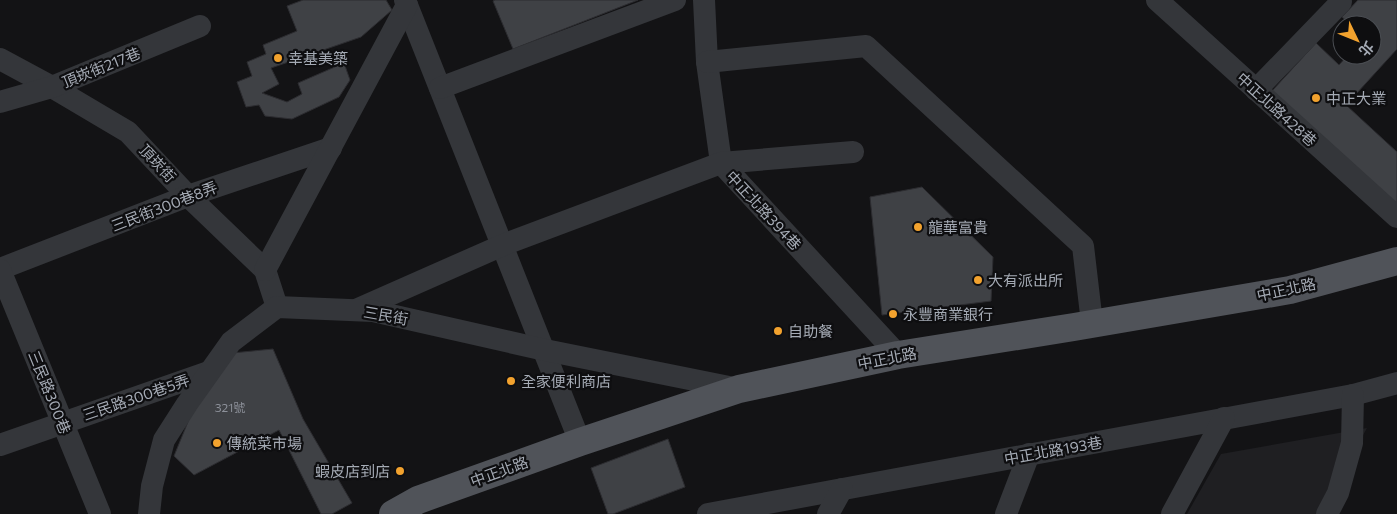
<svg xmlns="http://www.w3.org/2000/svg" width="1397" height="514" font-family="Commissioner,'Noto Sans TC',sans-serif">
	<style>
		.built { fill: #1f1f22 }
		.building { fill: #3f4145; stroke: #2d2d31 }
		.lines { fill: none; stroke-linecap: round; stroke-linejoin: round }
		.minor { stroke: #34363a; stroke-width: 22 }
		.major { stroke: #505359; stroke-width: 28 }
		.poi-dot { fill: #f2a22e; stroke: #0e0e10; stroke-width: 2 }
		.labels { text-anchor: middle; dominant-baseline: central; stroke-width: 4.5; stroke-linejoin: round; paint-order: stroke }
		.number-label { font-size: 12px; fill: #8c9099 }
		.poi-label { font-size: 15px; fill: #a5abb5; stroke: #0e0e10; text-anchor: start }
		.street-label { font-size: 15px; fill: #a5abb5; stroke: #0e0e10 }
	</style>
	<rect width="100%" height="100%" fill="#131315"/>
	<polygon class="built" points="1367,428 1320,514 1187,514 1221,454"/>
	<g class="building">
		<polygon points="303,0 386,0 392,10 361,37 271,68 279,84 262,93 287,102 302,94 298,83 344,63 350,80 339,97 292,119 265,116 259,105 246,107 237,82 252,76 247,62 266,54 263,45 297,31 287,6"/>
		<polygon points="495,0 638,0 513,49 493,1"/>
		<polygon points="1358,0 1397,0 1397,49 1346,105 1397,152 1397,206 1272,91 1316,43 1339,65 1348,55 1372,55 1372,25 1351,25 1342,17"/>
		<polygon points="922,187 993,257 991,301 882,315 870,197"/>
		<polygon points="273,349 303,419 352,503 332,514 321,514 279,430 194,475 174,456 192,412 232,353"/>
		<polygon points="668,439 685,487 613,514 608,514 591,468"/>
	</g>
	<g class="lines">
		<g class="minor">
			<polyline points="405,0 580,442"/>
			<polyline points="704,0 707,62 721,163 898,355"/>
			<polyline points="1157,0 1397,217"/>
			<polyline points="0,59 52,87 128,132 188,196 265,270 277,307"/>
			<polyline points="707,62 866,46 1083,246 1092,323"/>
			<polyline points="440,88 675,0"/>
			<polyline points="1256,90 1341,2 1339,0"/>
			<polyline points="0,102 52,87 200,26"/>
			<polyline points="0,269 188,196 331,148"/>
			<polyline points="0,270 100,514"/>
			<polyline points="265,270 407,5"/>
			<polyline points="358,309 503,245 721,163 853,152"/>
			<polyline points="0,445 209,372"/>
			<polyline points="149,514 152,486 164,440 187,404 231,342 277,307 373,311 545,350 739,389"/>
			<polyline points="708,514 1353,395 1397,383"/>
			<polyline points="828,514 842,489"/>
			<polyline points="1006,514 1029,454"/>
			<polyline points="1172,514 1224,418"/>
			<polyline points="1327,514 1338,493 1352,443 1353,395"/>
		</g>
		<polyline class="major" points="393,514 418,500 580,442 739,389 898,355 1074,327 1290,290 1397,261"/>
	</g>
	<g class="poi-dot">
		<circle cx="278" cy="58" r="5"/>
		<circle cx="1316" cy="98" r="5"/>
		<circle cx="918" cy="227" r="5"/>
		<circle cx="978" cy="280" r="5"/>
		<circle cx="893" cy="314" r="5"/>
		<circle cx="778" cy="331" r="5"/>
		<circle cx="511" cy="381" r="5"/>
		<circle cx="217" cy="443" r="5"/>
		<circle cx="400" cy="471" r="5"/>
	</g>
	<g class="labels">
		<g class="number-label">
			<text x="230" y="407">321號</text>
		</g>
		<g class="poi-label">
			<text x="288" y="58">幸基美築</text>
			<text x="1326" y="98">中正大業</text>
			<text x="928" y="227">龍華富貴</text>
			<text x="988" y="280">大有派出所</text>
			<text x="903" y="314">永豐商業銀行</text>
			<text x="788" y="331">自助餐</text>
			<text x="521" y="381">全家便利商店</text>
			<text x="227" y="443">傳統菜市場</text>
			<text x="390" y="471" text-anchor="end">蝦皮店到店</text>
		</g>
		<g class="street-label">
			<text transform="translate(101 67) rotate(-22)">頂崁街217巷</text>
			<text transform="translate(1277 109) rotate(42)">中正北路428巷</text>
			<text transform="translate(158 163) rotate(47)">頂崁街</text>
			<text transform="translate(164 206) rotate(-21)">三民街300巷8弄</text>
			<text transform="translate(764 210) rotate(47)">中正北路394巷</text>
			<text transform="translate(1286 289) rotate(-12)">中正北路</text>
			<text transform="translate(386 315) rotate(10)">三民街</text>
			<text transform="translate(887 358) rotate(-11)">中正北路</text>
			<text transform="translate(50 392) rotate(68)">三民路300巷</text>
			<text transform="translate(136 397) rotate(-19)">三民路300巷5弄</text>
			<text transform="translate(1053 450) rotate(-10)">中正北路193巷</text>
			<text transform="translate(499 471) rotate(-20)">中正北路</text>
		</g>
	</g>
	<g transform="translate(1357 40) rotate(133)"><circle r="24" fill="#0e0e10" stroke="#4a4d52"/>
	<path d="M0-4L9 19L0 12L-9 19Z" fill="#f2a22e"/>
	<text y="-8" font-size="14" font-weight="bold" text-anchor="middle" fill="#a5abb5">北</text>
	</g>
</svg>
